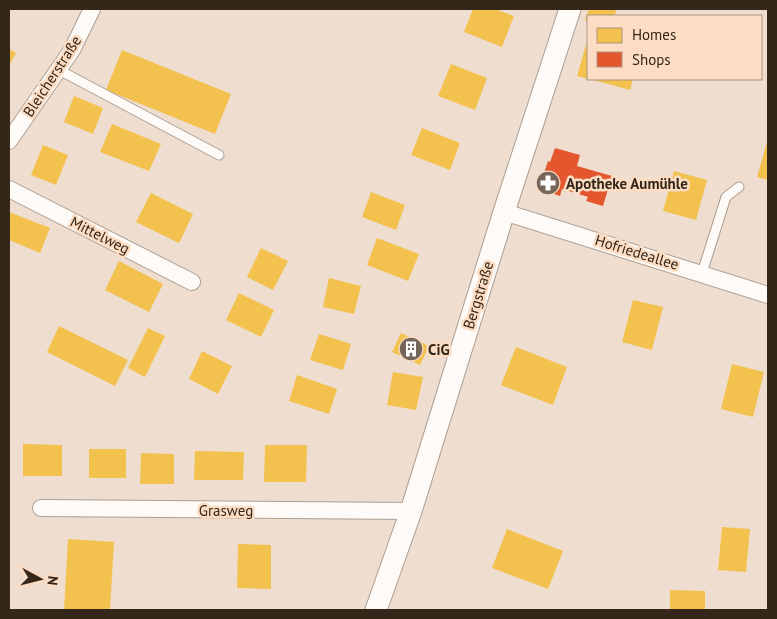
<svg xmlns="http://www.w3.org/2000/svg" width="777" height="619" font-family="'PT Sans',sans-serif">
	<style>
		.homes { fill: #f2c14e }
		.shops { fill: #e4572e }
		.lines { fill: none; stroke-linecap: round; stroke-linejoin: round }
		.service-casing { stroke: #ac9e92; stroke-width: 11 }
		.minor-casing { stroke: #ac9e92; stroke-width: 18 }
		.tertiary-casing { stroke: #ac9e92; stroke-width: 23 }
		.service { stroke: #fdfaf8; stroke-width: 9 }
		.minor { stroke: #fdfaf8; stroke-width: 16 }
		.tertiary { stroke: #fdfaf8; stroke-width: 21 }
		.labels { text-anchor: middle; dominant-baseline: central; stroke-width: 5; stroke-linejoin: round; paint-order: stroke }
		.street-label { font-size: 15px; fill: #342619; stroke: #fcddc3 }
		.poi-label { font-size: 15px; font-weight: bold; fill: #342619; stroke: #fcddc3; text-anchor: start }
	</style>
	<rect width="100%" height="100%" fill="#efded0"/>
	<g class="homes">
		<polygon points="473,9 495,9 514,16 502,47 464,32"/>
		<polygon points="589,9 617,9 614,16 588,16 588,21 585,20"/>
		<polygon points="586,45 588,46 588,79 577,76"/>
		<polygon points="9,49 16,53 9,66"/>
		<polygon points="122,50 231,94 215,134 106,90"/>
		<polygon points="451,64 487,78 475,110 438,96"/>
		<polygon points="590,79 633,79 630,90"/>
		<polygon points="74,96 103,108 93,134 64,122"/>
		<polygon points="112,124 161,144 149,171 100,152"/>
		<polygon points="422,128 460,143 450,170 411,155"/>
		<polygon points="767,142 768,143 768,180 757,177"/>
		<polygon points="43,145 68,155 56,185 31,175"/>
		<polygon points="674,171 707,180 696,220 663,211"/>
		<polygon points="371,192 405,205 396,230 362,217"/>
		<polygon points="151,193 193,214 179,243 136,222"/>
		<polygon points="9,212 50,228 40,253 9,240"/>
		<polygon points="377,238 419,254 408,281 367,265"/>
		<polygon points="261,248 288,261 273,290 247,277"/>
		<polygon points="119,261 163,284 149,312 105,290"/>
		<polygon points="329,278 361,286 354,314 323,307"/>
		<polygon points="239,293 274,310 261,337 226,320"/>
		<polygon points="633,300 663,307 652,350 622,342"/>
		<polygon points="59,326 128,360 115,386 47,352"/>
		<polygon points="148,328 165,336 145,377 128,368"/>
		<polygon points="401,333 429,346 420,365 392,352"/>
		<polygon points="319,334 351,344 343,370 310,360"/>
		<polygon points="516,347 567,367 553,405 501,385"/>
		<polygon points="202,351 232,366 218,394 189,379"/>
		<polygon points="732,364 764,372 753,417 721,409"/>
		<polygon points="393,372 423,377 416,410 387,405"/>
		<polygon points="297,375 337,389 329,414 289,401"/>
		<polygon points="23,444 62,445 62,476 23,476"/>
		<polygon points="265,445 307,445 306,482 264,482"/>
		<rect x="89" y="449" width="37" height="29"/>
		<polygon points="195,451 244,452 243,480 194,480"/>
		<polygon points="141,453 174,454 174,484 140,484"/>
		<polygon points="722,527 750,529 746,572 718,570"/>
		<polygon points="507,529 563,551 548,589 492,568"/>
		<polygon points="68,539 114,542 110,610 64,610"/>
		<polygon points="238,544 271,545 271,589 237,588"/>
		<polygon points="670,590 705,591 705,610 670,610"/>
	</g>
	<polygon class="shops" points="555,148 580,155 577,166 612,176 603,206 586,201 588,197 562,189 560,196 539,189 548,161 550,162"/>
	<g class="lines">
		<g class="service-casing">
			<g id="service">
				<polyline points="59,70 219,155"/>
				<polyline points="702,273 726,197 739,187"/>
			</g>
		</g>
		<g class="minor-casing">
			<g id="minor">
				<polyline points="9,141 72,50 92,9"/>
				<polyline points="9,189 192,282"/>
				<polyline points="504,212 768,295"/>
				<polyline points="41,508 411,511"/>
			</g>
		</g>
		<g class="tertiary-casing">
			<polyline id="tertiary" points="376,610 411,511 504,212 570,9"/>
		</g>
		<use href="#service" class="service"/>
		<use href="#minor" class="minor"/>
		<use href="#tertiary" class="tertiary"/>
	</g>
	<defs>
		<g id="pharmacy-disc" transform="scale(1.25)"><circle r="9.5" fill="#756659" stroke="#fcddc3"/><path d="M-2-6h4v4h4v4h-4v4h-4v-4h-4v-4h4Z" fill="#fff"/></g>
		<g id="building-disc" transform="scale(1.25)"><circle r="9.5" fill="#756659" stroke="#fcddc3"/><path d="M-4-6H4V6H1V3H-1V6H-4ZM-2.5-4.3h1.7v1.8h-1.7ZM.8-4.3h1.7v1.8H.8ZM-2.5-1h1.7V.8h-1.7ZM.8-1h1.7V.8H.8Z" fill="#fff"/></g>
	</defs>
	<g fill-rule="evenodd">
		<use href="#pharmacy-disc" x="548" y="183"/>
		<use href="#building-disc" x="411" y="349"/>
	</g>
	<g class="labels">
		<g class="street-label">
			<text transform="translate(52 76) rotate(-57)">Bleicherstraße</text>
			<text transform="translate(100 235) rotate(27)">Mittelweg</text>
			<text transform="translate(637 252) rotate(17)">Hofriedeallee</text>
			<text transform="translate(478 295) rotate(-73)">Bergstraße</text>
			<text x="226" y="510">Grasweg</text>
		</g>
		<g class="poi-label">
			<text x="566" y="183">Apotheke Aumühle</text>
			<text x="428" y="349">CiG</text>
		</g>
	</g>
	<rect width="777" height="619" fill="none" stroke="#342619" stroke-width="20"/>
	<rect x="587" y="15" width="175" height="65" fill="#fcddc3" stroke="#ac947f"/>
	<rect x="597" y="28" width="25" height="15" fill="#f2c14e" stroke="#ac947f"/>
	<text x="632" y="40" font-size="15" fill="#342619">Homes</text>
	<rect x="597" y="52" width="25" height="15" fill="#e4572e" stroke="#ac947f"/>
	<text x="632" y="65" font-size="15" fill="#342619">Shops</text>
	<g transform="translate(40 579) rotate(97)" stroke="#fcddc3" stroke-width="4" paint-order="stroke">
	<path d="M0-4L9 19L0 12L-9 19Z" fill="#342619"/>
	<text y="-8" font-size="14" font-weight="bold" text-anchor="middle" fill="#342619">N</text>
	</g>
</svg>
